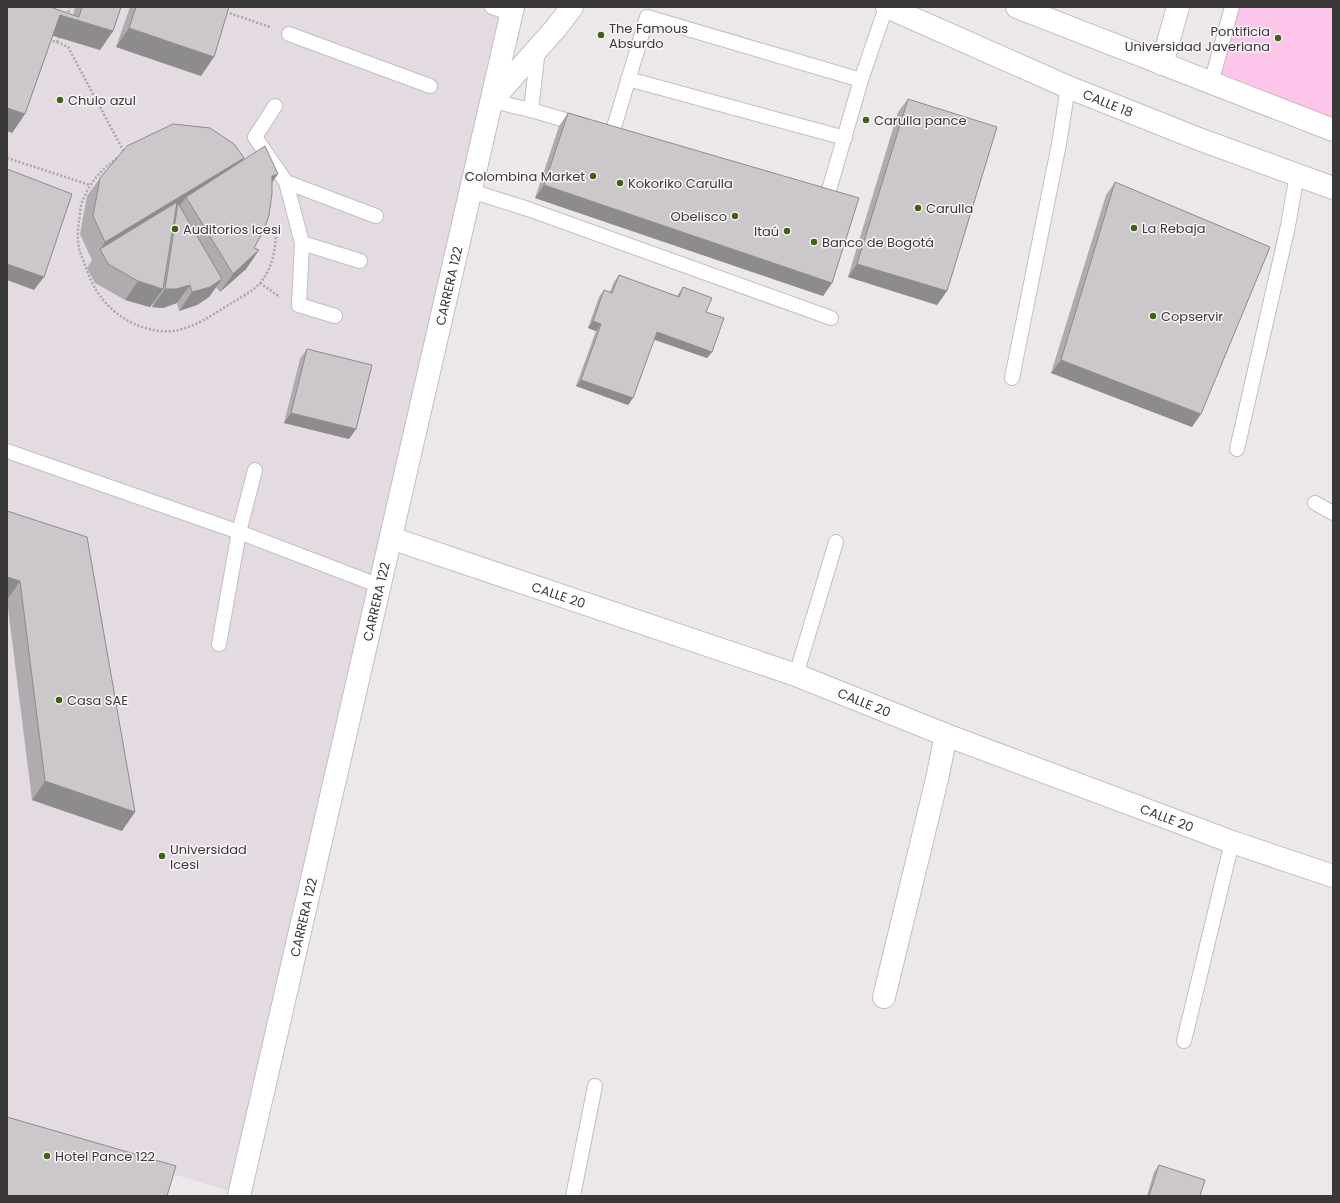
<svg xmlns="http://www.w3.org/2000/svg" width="1340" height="1203" font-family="Poppins,sans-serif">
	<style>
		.built { fill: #e4dae1 }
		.green { fill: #fec5eb }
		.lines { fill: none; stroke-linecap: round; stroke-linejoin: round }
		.lane-casing { stroke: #c2bec1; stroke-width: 16 }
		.street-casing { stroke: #c2bec1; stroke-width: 24 }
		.secondary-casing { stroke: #c2bec1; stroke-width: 24 }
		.path { stroke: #aaa7a8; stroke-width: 2.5; stroke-dasharray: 2 2; stroke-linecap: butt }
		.lane { stroke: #fff; stroke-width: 14 }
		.street { stroke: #fff; stroke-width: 22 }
		.secondary { stroke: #fff; stroke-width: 22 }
		.wall { fill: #afabae }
		.shaded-wall { fill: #8e8b8d }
		.building { fill: #cbc7ca; stroke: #8e8b8d }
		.poi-dot { fill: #436115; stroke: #f9f5f8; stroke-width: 1.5 }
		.labels { text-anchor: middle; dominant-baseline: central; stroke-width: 3; stroke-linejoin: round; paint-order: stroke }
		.poi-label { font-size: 13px; fill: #393738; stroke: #f9f5f8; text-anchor: start }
		.street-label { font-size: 13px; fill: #393738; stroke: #f9f5f8 }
	</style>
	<rect width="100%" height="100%" fill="#ece8ea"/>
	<polygon class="built" points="7,7 511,7 240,1194 7,1125"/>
	<polygon class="green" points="1232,7 1333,7 1333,130 1211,83"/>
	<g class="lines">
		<g class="lane-casing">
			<g id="lane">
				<polyline points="492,7 511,14"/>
				<polyline points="289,34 430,86"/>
				<polyline points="628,79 845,138"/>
				<polyline points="1211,83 1232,7"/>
				<polyline points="492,101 531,110 582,125"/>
				<polyline points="275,106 255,137 286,182 302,243 299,305 335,316"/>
				<polyline points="531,110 538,49"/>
				<polyline points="612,134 647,17 861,80"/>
				<polyline points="286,182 376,216"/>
				<polyline points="471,191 528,209 831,318"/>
				<polyline points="817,194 827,197 861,80 886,7"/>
				<polyline points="302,243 360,261"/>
				<polyline points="1012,378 1059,144 1068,87"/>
				<polyline points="1237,449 1288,226 1297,174"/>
				<polyline points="7,451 239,532 380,586"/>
				<polyline points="1315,503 1333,513"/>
				<polyline points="219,644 239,532 255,470"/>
				<polyline points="796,675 836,542"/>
				<polyline points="1184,1041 1232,842"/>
				<polyline points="573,1196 595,1086"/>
			</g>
		</g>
		<g class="street-casing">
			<g id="street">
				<polyline points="1162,64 1178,7"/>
				<path id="s1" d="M391,538L796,675L946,735L1232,842L1333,876"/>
				<polyline points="884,997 937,779 946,735"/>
			</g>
		</g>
		<g class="secondary-casing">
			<g id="secondary">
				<path id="s2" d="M887,7L1068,87L1196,138L1333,188"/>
				<polyline points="1017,7 1333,130"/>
				<polyline points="494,98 556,28 572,7"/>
				<path id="s3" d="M239,1196L513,7"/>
			</g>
		</g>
		<g class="path">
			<polyline points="226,12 270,27"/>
			<polyline points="67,16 70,7"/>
			<polyline points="49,40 57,42 59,37"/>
			<polyline points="57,42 68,47 124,152"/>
			<polyline points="7,158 90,185"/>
			<path d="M117,158C99,172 89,183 81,205C80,210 80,216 79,220C78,229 77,239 79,248C80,254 84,261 86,268C90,278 94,288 101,297C116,318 146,334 173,331C194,328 212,315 230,304C240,298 252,292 260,283C273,268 276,247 276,229"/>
			<polyline points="260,283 280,297"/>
		</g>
		<use href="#lane" class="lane"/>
		<use href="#street" class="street"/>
		<use href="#secondary" class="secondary"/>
	</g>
	<g class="wall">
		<polygon points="7,7 73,15 75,7 121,7 113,31 100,50 53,35 25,114 12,133"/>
		<polygon points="130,7 229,7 201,76 116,47"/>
		<polygon points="908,99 947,291 937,305 848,277 898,112"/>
		<polygon points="568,113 832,283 823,296 535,198 559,126"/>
		<polygon points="241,162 272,183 254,248 259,250 246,269 220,292 216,287 209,297 197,305 179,311 177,303 163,308 152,307 153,303 150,307 125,300 95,283 87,268 92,260 80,234 87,196 100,178"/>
		<polygon points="1115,182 1192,427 1051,373 1106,195"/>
		<polygon points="619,275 677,296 683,287 706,312 712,352 707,358 654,339 633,398 628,405 576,386 596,331 588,328 599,297 604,290 610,292 614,282"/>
		<polygon points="307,349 356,429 349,439 284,423 300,359"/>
		<polygon points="7,511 122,831 32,800 7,600"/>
		<polygon points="1159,1165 1200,1196 1147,1196 1154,1172"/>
	</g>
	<g class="shaded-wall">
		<polygon points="60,15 113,31 100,50 47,34"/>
		<polygon points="129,28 214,57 201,76 116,47"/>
		<polygon points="7,108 25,114 12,133 7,131"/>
		<polygon points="244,158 231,176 186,197 178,208 178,203 172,213 100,250 105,242"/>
		<polygon points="278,174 265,193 272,176"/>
		<polygon points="544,185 832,283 823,296 535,198"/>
		<polygon points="259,250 246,269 220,292 233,274"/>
		<polygon points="7,264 44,277 34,290 7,280"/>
		<polygon points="857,264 947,291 937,305 848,277"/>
		<polygon points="222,279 209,297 197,305 179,311 192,292"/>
		<polygon points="138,281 163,289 150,307 125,300"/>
		<polygon points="190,285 177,303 163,308 152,307 165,289"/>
		<polygon points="593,321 601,324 596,331 588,328"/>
		<polygon points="657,332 712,352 707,358 652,339"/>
		<polygon points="1061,360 1201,414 1192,427 1051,373"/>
		<polygon points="581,380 633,398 628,405 576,386"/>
		<polygon points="291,413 356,429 349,439 284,423"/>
		<polygon points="7,577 20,581 7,600"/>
		<polygon points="45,781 135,812 122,831 32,800"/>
	</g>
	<g class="building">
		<polygon points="7,7 50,7 79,17 82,7 121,7 113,31 60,15 25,114 7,108"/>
		<polygon points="136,7 229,7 214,57 129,28"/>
		<polygon points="908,99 997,127 947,291 857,264"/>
		<polygon points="568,113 859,198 832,283 544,185"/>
		<polygon points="173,124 210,128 234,144 244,158 105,242 93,216 100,178 127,146"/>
		<polygon points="265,146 278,174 272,176 272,193 269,215 264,230 254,248 259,250 233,274 186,197"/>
		<polygon points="7,169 72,194 44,277 7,264"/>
		<polygon points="1115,182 1270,247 1201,414 1061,360"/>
		<polygon points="177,202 163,289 138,281 108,264 100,249"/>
		<polygon points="178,203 222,279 210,287 192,292 190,285 176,289 165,289"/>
		<polygon points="619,275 679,297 683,287 712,298 706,312 724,318 712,352 657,332 633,398 581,380 601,324 593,321 604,290 612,293"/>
		<polygon points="307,349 372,365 356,429 291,413"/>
		<polygon points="7,511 87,537 135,812 45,781 20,581 7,577"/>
		<polygon points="7,1117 176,1166 167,1196 7,1196"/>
		<polygon points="1159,1165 1205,1180 1200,1196 1149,1196"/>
	</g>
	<g class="poi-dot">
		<circle cx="601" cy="35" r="4"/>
		<circle cx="1278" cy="38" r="4"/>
		<circle cx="60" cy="100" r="4"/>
		<circle cx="866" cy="120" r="4"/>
		<circle cx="593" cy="176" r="4"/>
		<circle cx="620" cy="183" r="4"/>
		<circle cx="918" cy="208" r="4"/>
		<circle cx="735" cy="216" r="4"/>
		<circle cx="1134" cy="228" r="4"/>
		<circle cx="175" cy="229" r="4"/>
		<circle cx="787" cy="231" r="4"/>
		<circle cx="814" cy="242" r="4"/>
		<circle cx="1153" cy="316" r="4"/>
		<circle cx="59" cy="700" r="4"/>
		<circle cx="162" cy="856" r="4"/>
		<circle cx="47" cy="1156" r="4"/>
	</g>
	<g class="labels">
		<g class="poi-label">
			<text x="609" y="28">The Famous<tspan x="609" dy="15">Absurdo</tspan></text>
			<text x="1270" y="31" text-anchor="end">Pontificia<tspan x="1270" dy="15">Universidad Javeriana</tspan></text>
			<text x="68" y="100">Chulo azul</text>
			<text x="874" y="120">Carulla pance</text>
			<text x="585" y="176" text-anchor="end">Colombina Market</text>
			<text x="628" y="183">Kokoriko Carulla</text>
			<text x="926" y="208">Carulla</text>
			<text x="727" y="216" text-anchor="end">Obelisco</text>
			<text x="1142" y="228">La Rebaja</text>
			<text x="183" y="229">Auditorios Icesi</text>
			<text x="779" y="231" text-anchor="end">Itaú</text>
			<text x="822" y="242">Banco de Bogotá</text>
			<text x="1161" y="316">Copservir</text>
			<text x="67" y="700">Casa SAE</text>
			<text x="170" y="849">Universidad<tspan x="170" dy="15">Icesi</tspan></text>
			<text x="55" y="1156">Hotel Pance 122</text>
		</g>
		<g class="street-label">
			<text stroke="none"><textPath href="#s2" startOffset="241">CALLE 18</textPath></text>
			<text stroke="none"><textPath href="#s3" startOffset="934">CARRERA 122</textPath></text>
			<text stroke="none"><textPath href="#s1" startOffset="177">CALLE 20</textPath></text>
			<text stroke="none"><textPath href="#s3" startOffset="610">CARRERA 122</textPath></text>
			<text stroke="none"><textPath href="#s1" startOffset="501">CALLE 20</textPath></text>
			<text stroke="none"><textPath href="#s1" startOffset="825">CALLE 20</textPath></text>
			<text stroke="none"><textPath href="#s3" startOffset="286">CARRERA 122</textPath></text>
		</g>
	</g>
	<rect width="1340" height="1203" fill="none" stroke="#393738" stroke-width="16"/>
</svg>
